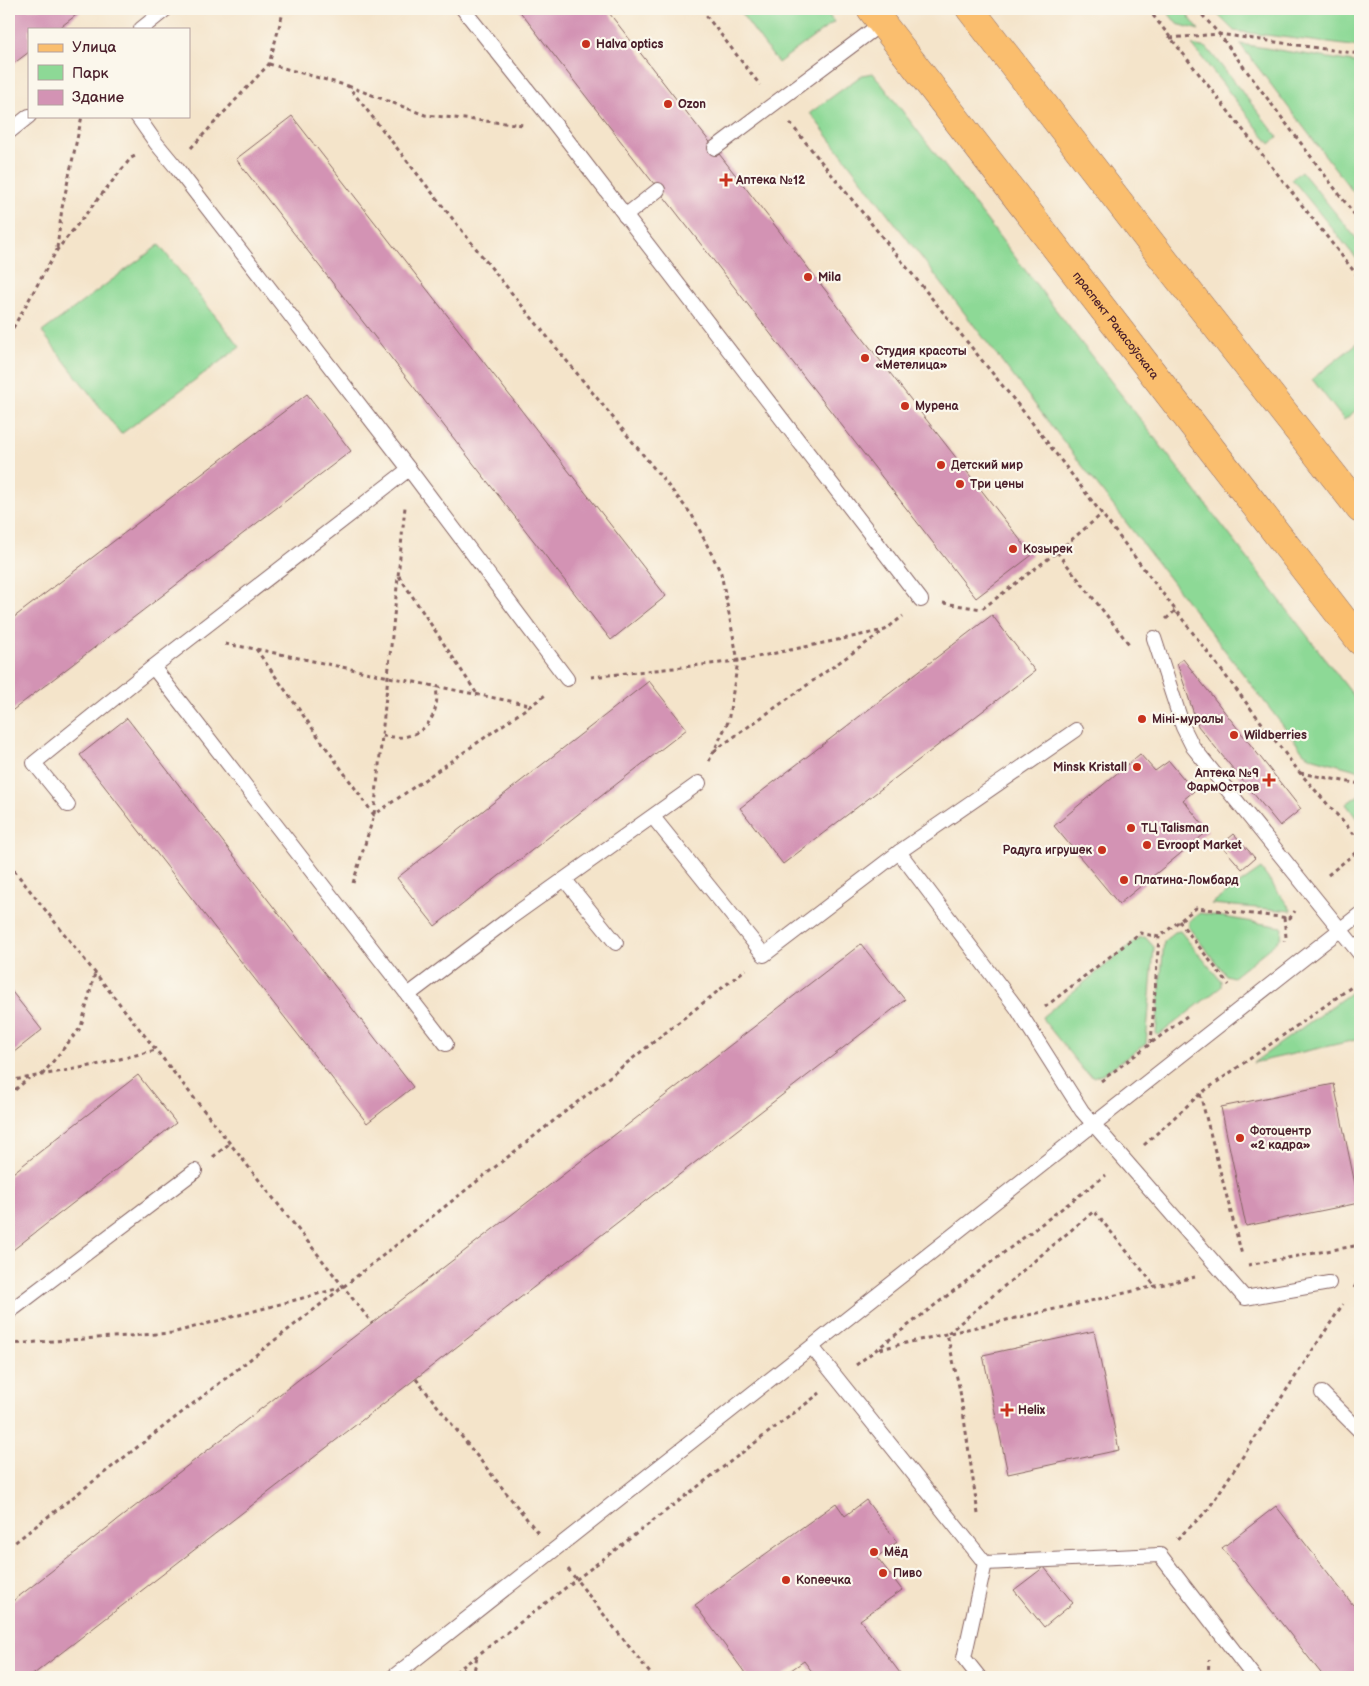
<svg xmlns="http://www.w3.org/2000/svg" width="1369" height="1686" font-family="'Balsamiq Sans',sans-serif">
	<style>
		.green { fill: #8dd996; stroke: #6c7c60 }
		.building { fill: #d393b4 }
		.lines { fill: none; stroke-linecap: round; stroke-linejoin: round }
		.service-casing { stroke: #866463; stroke-width: 16 }
		.primary-casing { stroke: #866463; stroke-width: 29 }
		.path { stroke: #866463; stroke-width: 3; stroke-dasharray: 4 4; stroke-linecap: butt }
		.service { stroke: #fff; stroke-width: 14 }
		.primary { stroke: #fabe6e; stroke-width: 28 }
		.poi-dot { fill: #c8321e; stroke: #fbf7ec; stroke-width: 2 }
		.labels { text-anchor: middle; dominant-baseline: central; stroke-width: 4.5; stroke-linejoin: round; paint-order: stroke }
		.poi-label { font-size: 12px; font-weight: bold; fill: #4a1f2b; stroke: #fbf7ec; text-anchor: start }
		.street-label { font-size: 12px; fill: #4a1f2b; stroke: #fbf7ec }
	</style>
	<rect width="100%" height="100%" fill="#fbf7ec"/>
	<filter id="ink" filterUnits="userSpaceOnUse"><feTurbulence type="fractalNoise" baseFrequency=".02" numOctaves="2"/><feDisplacementMap in="SourceGraphic" scale="10" xChannelSelector="R" yChannelSelector="G"/><feConvolveMatrix kernelMatrix="1 2 1 2 8 2 1 2 1" color-interpolation-filters="sRGB"/></filter>
	<filter id="wash" filterUnits="userSpaceOnUse"><feTurbulence type="fractalNoise" baseFrequency=".0096" numOctaves="4" result="noise"/><feDisplacementMap in="SourceGraphic" scale="20" xChannelSelector="R" yChannelSelector="G"/><feGaussianBlur stdDeviation="1.12" result="paint"/><feColorMatrix in="noise" values="0 0 0 0 0 0 0 0 0 0 0 0 0 0 0 0 0 1.4 0 .05"/><feComposite in="paint" operator="in"/></filter>
	<g filter="url(#wash)">
		<rect width="100%" height="100%" fill="#f4e4ca"/>
		<g class="green">
			<polygon points="738,9 824,9 834,22 778,63"/>
			<polygon points="1165,9 1183,9 1199,30 1177,24"/>
			<polygon points="1212,9 1360,9 1360,47 1234,31"/>
			<polygon points="1240,44 1360,63 1360,201"/>
			<polygon points="1192,45 1207,48 1278,137 1270,144"/>
			<polygon points="873,73 1360,704 1360,771 1314,758 1304,753 810,113 862,75"/>
			<polygon points="1301,171 1360,243 1360,263 1292,179"/>
			<polygon points="159,245 240,347 121,434 42,332"/>
			<polygon points="1360,341 1360,407 1344,420 1312,379"/>
			<polygon points="1360,794 1360,823 1346,804"/>
			<polygon points="1261,869 1292,911 1211,904"/>
			<polygon points="1200,913 1282,927 1281,937 1278,941 1233,977 1226,975 1189,928 1189,921"/>
			<polygon points="1180,931 1221,981 1221,987 1159,1035 1156,1034 1164,941 1175,932"/>
			<polygon points="1145,937 1154,947 1146,1044 1104,1073 1093,1077 1084,1071 1044,1021 1042,1017 1139,938"/>
			<polygon points="1360,986 1360,1039 1253,1063"/>
		</g>
		<g id="blocks">
			<g class="building">
				<polygon points="9,9 84,9 58,29 29,29 29,52 9,67"/>
				<polygon points="518,9 606,9 1032,555 976,598"/>
				<polygon points="292,116 666,596 611,640 236,159"/>
				<polygon points="307,394 351,451 9,713 9,621"/>
				<polygon points="992,615 1035,671 783,864 740,808"/>
				<polygon points="1183,659 1301,809 1280,826 1198,726 1177,663"/>
				<polygon points="649,681 687,729 435,926 397,878"/>
				<polygon points="127,718 413,1087 367,1123 80,755"/>
				<polygon points="1140,754 1155,771 1169,761 1194,791 1183,800 1208,831 1119,904 1054,826"/>
				<polygon points="1234,834 1255,858 1242,869 1221,845"/>
				<polygon points="861,944 905,1000 30,1677 9,1677 9,1604"/>
				<polygon points="9,988 42,1030 9,1056"/>
				<polygon points="138,1075 176,1123 9,1253 9,1176"/>
				<polygon points="1334,1084 1359,1203 1246,1226 1221,1107"/>
				<polygon points="1094,1331 1119,1450 1008,1474 983,1355"/>
				<polygon points="866,1500 897,1542 877,1557 902,1590 860,1620 903,1677 816,1677 804,1661 781,1677 748,1677 695,1605 836,1503 845,1516"/>
				<polygon points="1276,1506 1360,1614 1360,1677 1324,1677 1222,1548"/>
				<polygon points="1044,1567 1073,1603 1044,1627 1014,1590"/>
			</g>
		</g>
	</g>
	<g filter="url(#ink)">
		<use href="#blocks" fill-opacity="0" stroke="#866463" stroke-width="1"/>
		<g class="lines">
			<g class="service-casing">
				<g id="service">
					<polyline points="463,9 558,128 921,600"/>
					<polyline points="141,29 166,9"/>
					<polyline points="137,116 156,143 175,166 409,469 567,679"/>
					<polyline points="9,132 29,116"/>
					<polyline points="715,148 882,23"/>
					<polyline points="625,216 658,190"/>
					<polyline points="1154,638 1183,727 1193,747 1360,954"/>
					<polyline points="153,667 446,1044"/>
					<polyline points="68,805 34,763 153,667 409,469"/>
					<polyline points="653,817 764,955 899,852 1016,1007 1082,1111 1245,1298 1329,1283"/>
					<polyline points="899,852 1076,730"/>
					<polyline points="565,880 616,943"/>
					<polyline points="408,995 510,918 699,783"/>
					<polyline points="9,1312 195,1171"/>
					<polyline points="812,1347 985,1563"/>
					<polyline points="1322,1393 1360,1431"/>
					<polyline points="985,1563 1160,1555 1254,1677"/>
					<polyline points="393,1677 1360,914"/>
					<polyline points="979,1677 964,1658 985,1563"/>
				</g>
			</g>
			<g class="primary-casing">
				<g id="primary">
					<path id="s1" d="M871,9L1360,641"/>
					<polyline points="970,9 1171,269 1360,509"/>
				</g>
			</g>
			<g class="path">
				<polyline points="701,9 760,85"/>
				<polyline points="1148,9 1360,279"/>
				<polyline points="1197,9 1219,34 1360,222"/>
				<polyline points="1170,38 1219,34 1360,54"/>
				<polyline points="269,64 348,86 493,270 692,515 721,573 738,661 728,722 709,761"/>
				<polyline points="348,86 425,115 524,125"/>
				<polyline points="790,123 1027,416 1300,773 1360,841"/>
				<polyline points="191,148 269,64 284,9"/>
				<polyline points="57,248 62,208 82,116"/>
				<polyline points="9,335 57,250 131,158 137,155"/>
				<polyline points="1360,420 1360,421"/>
				<polyline points="1057,552 1129,644"/>
				<polyline points="399,576 477,694"/>
				<polyline points="943,603 982,609 1057,552 1102,514"/>
				<polyline points="1166,619 1176,610"/>
				<polyline points="225,644 256,649 389,677 530,705"/>
				<polyline points="256,649 374,815 547,694"/>
				<polyline points="591,677 738,661 885,630 903,616"/>
				<path d="M382,736C389,736 396,738 403,737C429,733 440,711 436,687"/>
				<polyline points="714,751 882,632"/>
				<polyline points="1300,773 1360,784"/>
				<polyline points="9,783 14,778"/>
				<polyline points="9,864 372,1323"/>
				<polyline points="1328,875 1360,849"/>
				<polyline points="353,883 374,815 405,507"/>
				<polyline points="1284,917 1286,937 1284,941"/>
				<polyline points="1179,921 1229,985"/>
				<polyline points="1045,1007 1140,933 1159,937 1196,908 1290,918 1295,911"/>
				<polyline points="1151,1043 1159,937"/>
				<polyline points="42,1075 81,1027 95,973"/>
				<polyline points="9,1081 96,1065 156,1050"/>
				<polyline points="1101,1081 1187,1016"/>
				<polyline points="1200,1094 1242,1255"/>
				<polyline points="9,1095 29,1078"/>
				<polyline points="1144,1145 1200,1094 1360,981"/>
				<polyline points="213,1157 230,1143"/>
				<polyline points="1248,1265 1360,1245"/>
				<polyline points="1354,1288 1360,1279"/>
				<polyline points="9,1344 172,1333 340,1288"/>
				<polyline points="880,1349 1195,1277"/>
				<polyline points="856,1365 1106,1175"/>
				<polyline points="416,1379 538,1533"/>
				<polyline points="978,1514 960,1391 947,1334 1094,1211 1155,1286"/>
				<polyline points="1177,1539 1207,1511 1343,1304"/>
				<polyline points="9,1547 343,1287 746,969"/>
				<polyline points="568,1569 653,1677"/>
				<polyline points="449,1677 820,1393"/>
				<polyline points="473,1677 477,1656"/>
				<polyline points="1208,1677 1209,1660"/>
			</g>
			<use href="#service" class="service"/>
			<use href="#primary" class="primary"/>
		</g>
	</g>
	<g class="poi-dot">
		<circle cx="586" cy="44" r="5"/>
		<circle cx="668" cy="104" r="5"/>
		<path d="M723.5 172.5h5v5h5v5h-5v5h-5v-5h-5v-5h5z"/>
		<circle cx="808" cy="277" r="5"/>
		<circle cx="865" cy="358" r="5"/>
		<circle cx="905" cy="406" r="5"/>
		<circle cx="941" cy="465" r="5"/>
		<circle cx="960" cy="484" r="5"/>
		<circle cx="1013" cy="549" r="5"/>
		<circle cx="1142" cy="719" r="5"/>
		<circle cx="1234" cy="735" r="5"/>
		<circle cx="1137" cy="767" r="5"/>
		<path d="M1266.5 772.5h5v5h5v5h-5v5h-5v-5h-5v-5h5z"/>
		<circle cx="1131" cy="828" r="5"/>
		<circle cx="1147" cy="845" r="5"/>
		<circle cx="1102" cy="850" r="5"/>
		<circle cx="1124" cy="880" r="5"/>
		<circle cx="1240" cy="1138" r="5"/>
		<path d="M1004.5 1402.5h5v5h5v5h-5v5h-5v-5h-5v-5h5z"/>
		<circle cx="874" cy="1552" r="5"/>
		<circle cx="883" cy="1573" r="5"/>
		<circle cx="786" cy="1580" r="5"/>
	</g>
	<g class="labels">
		<g class="poi-label">
			<text x="596" y="44">Halva optics</text>
			<text x="678" y="104">Ozon</text>
			<text x="736" y="180">Аптека №12</text>
			<text x="818" y="277">Mila</text>
			<text x="875" y="351">Студия красоты<tspan x="875" dy="14">«Метелица»</tspan></text>
			<text x="915" y="406">Мурена</text>
			<text x="951" y="465">Детский мир</text>
			<text x="970" y="484">Три цены</text>
			<text x="1023" y="549">Козырек</text>
			<text x="1152" y="719">Міні-муралы</text>
			<text x="1244" y="735">Wildberries</text>
			<text x="1127" y="767" text-anchor="end">Minsk Kristall</text>
			<text x="1259" y="773" text-anchor="end">Аптека №9<tspan x="1259" dy="14">ФармОстров</tspan></text>
			<text x="1141" y="828">ТЦ Talisman</text>
			<text x="1157" y="845">Evroopt Market</text>
			<text x="1092" y="850" text-anchor="end">Радуга игрушек</text>
			<text x="1134" y="880">Платина-Ломбард</text>
			<text x="1250" y="1131">Фотоцентр<tspan x="1250" dy="14">«2 кадра»</tspan></text>
			<text x="1018" y="1410">Helix</text>
			<text x="884" y="1552">Мёд</text>
			<text x="893" y="1573">Пиво</text>
			<text x="796" y="1580">Копеечка</text>
		</g>
		<g class="street-label">
			<text stroke="none"><textPath href="#s1" startOffset="400">праспект Ракасоўскага</textPath></text>
		</g>
	</g>
	<rect width="1369" height="1686" fill="none" stroke="#fbf7ec" stroke-width="30"/>
	<rect x="28" y="28" width="162" height="90" fill="#fbf7ec" stroke="#b4a19f"/>
	<rect x="38" y="44" width="25" height="8" fill="#fabe6e" stroke="#b4a19f"/>
	<text x="72" y="52" font-size="15" fill="#4a1f2b">Улица</text>
	<rect x="38" y="65" width="25" height="15" fill="#8dd996" stroke="#b4a19f"/>
	<text x="72" y="78" font-size="15" fill="#4a1f2b">Парк</text>
	<rect x="38" y="90" width="25" height="15" fill="#d393b4" stroke="#b4a19f"/>
	<text x="72" y="102" font-size="15" fill="#4a1f2b">Здание</text>
</svg>
